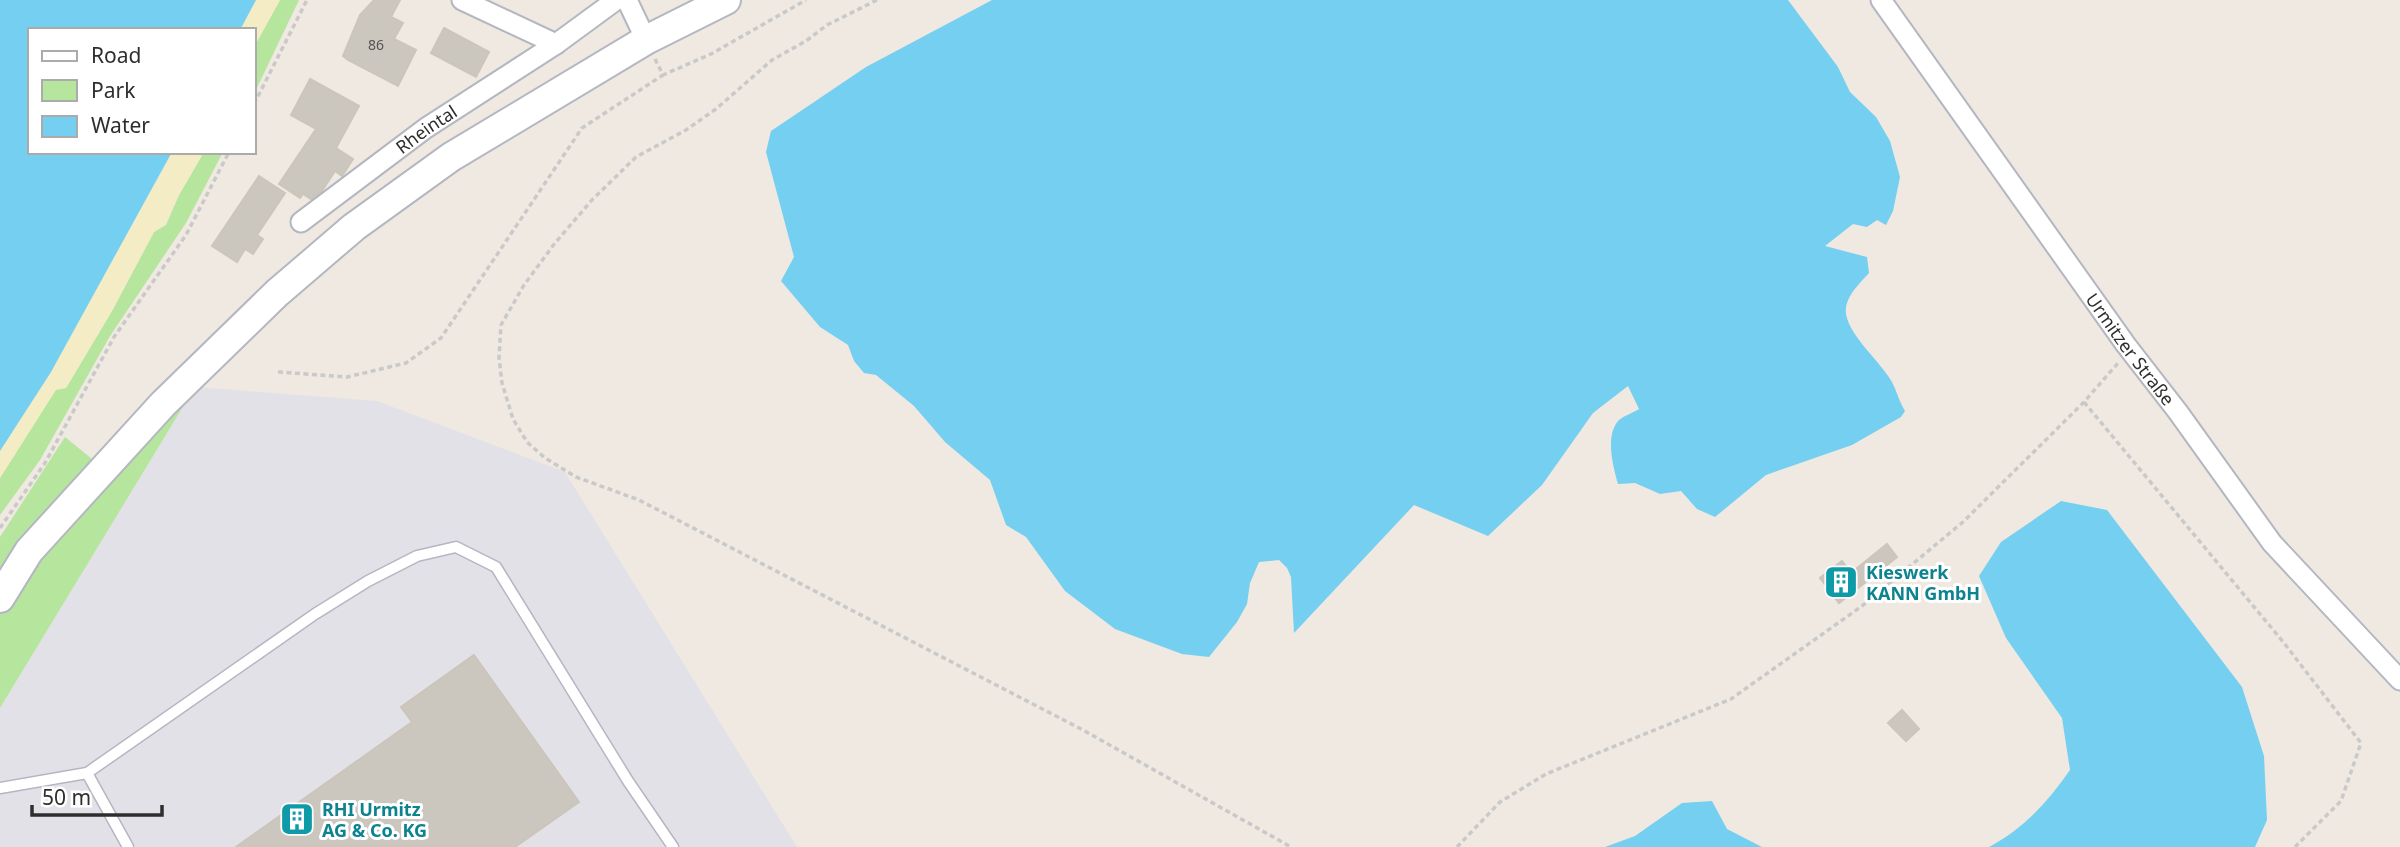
<svg xmlns="http://www.w3.org/2000/svg" width="2400" height="847" font-family="'Noto Sans',sans-serif">
	<style>
		.industrial { fill: #e3e1e8 }
		.green { fill: #b6e59e }
		.sand { fill: #f3ecc5 }
		.water { fill: #75cff0 }
		.building { fill: #cbc7bf; stroke: #cbc5ba; stroke-width: 2 }
		.lines { fill: none; stroke-linecap: round; stroke-linejoin: round }
		.lane-casing { stroke: #b4b7c1; stroke-width: 13 }
		.street-casing { stroke: #b4b7c1; stroke-width: 23 }
		.secondary-casing { stroke: #b4b7c1; stroke-width: 32 }
		.path { stroke: #c9c9c9; stroke-width: 3.5; stroke-dasharray: 5 3.5; stroke-linecap: butt }
		.lane { stroke: #fff; stroke-width: 10 }
		.street { stroke: #fff; stroke-width: 19 }
		.secondary { stroke: #fff; stroke-width: 28 }
		.labels { text-anchor: middle; dominant-baseline: central; stroke-width: 6; stroke-linejoin: round; paint-order: stroke }
		.number-label { font-size: 14px; fill: #555452 }
		.street-label { font-size: 18px; fill: #2e2e2e; stroke: #fff }
		.culture-label { font-size: 18px; font-weight: bold; fill: #0d838f; stroke: #fff; text-anchor: start }
	</style>
	<rect width="100%" height="100%" fill="#efe9e1"/>
	<polygon class="industrial" points="195,387 377,401 565,472 797,847 0,847 0,708"/>
	<g class="green">
		<polygon points="280,0 299,0 254,94 254,47"/>
		<polygon points="204,152 223,152 186,223 110,336 40,460 0,515 0,478 56,389 66,388 112,311 154,232 166,225 179,195"/>
		<polygon points="195,387 0,708 0,609 34,557"/>
		<polygon points="65,437 92,459 21,546 0,577 0,537"/>
	</g>
	<g class="sand">
		<polygon points="256,0 280,0 254,47 254,30 240,30"/>
		<polygon points="172,152 204,152 179,195 165,225 154,232 112,311 66,388 56,390 0,478 0,451 51,372"/>
	</g>
	<g class="water">
		<polygon points="0,0 256,0 240,30 30,30 30,152 172,152 51,372 0,451"/>
		<path d="M992,0H1788L1838,67L1850,92L1876,117L1890,141L1900,177L1893,211L1886,225L1877,220L1867,227L1853,224L1825,246L1867,257L1869,273C1859,284 1844,298 1846,314C1850,337 1880,361 1892,382C1897,392 1899,401 1905,411L1901,417L1852,445L1766,475L1715,517L1697,509L1681,491L1660,494L1635,483L1618,484C1613,466 1605,437 1618,421C1623,416 1633,413 1639,409L1628,386L1593,413L1542,485L1488,536L1414,505L1294,633L1291,577L1287,568L1279,560L1259,562L1250,583L1247,604L1237,622L1209,657L1182,654L1115,629L1065,591L1026,537L1006,525L990,480L945,442L914,406L876,375L864,373L854,361L848,345L820,327L781,281L794,257L766,152L771,131L866,67Z"/>
		<path d="M2061,501L2107,510L2242,687L2264,756L2267,820L2255,847H1989C2023,829 2048,802 2070,770L2062,718L2006,638L1979,576L2001,542Z"/>
		<polygon points="1712,801 1727,829 1762,847 1605,847 1635,836 1682,803"/>
	</g>
	<g class="building">
		<polygon points="374,0 400,0 391,17 403,23 394,39 416,50 398,86 348,60 343,56 360,15"/>
		<polygon points="444,28 489,52 476,77 431,53"/>
		<polygon points="310,79 359,106 336,148 353,159 342,176 335,171 322,191 311,199 303,194 300,198 279,184 316,129 291,115"/>
		<polygon points="259,176 285,193 257,235 263,239 253,254 245,249 237,262 212,246"/>
		<polygon points="1887,544 1897,557 1839,603 1820,578 1842,561 1851,573"/>
		<polygon points="474,655 579,802 515,847 236,847 412,722 401,707"/>
		<polygon points="1902,710 1919,729 1906,741 1888,723"/>
	</g>
	<g class="lines">
		<g class="lane-casing">
			<g id="lane">
				<polyline points="87,773 128,847"/>
				<polyline points="0,788 87,773 315,614 368,581 417,556 456,547 496,567 628,781 673,847"/>
			</g>
		</g>
		<g class="street-casing">
			<g id="street">
				<polyline points="462,0 556,44"/>
				<polyline points="627,0 646,40"/>
				<path id="s1" d="M1881,0L2126,345L2178,412L2272,543L2400,680"/>
				<path id="s2" d="M301,222L426,128L556,44L616,0"/>
			</g>
		</g>
		<g class="secondary-casing">
			<polyline id="secondary" points="0,598 29,551 163,404 277,293 354,227 451,157 646,40 726,0"/>
		</g>
		<g class="path">
			<polyline points="877,0 827,25 806,41 772,60 716,109 686,130 636,157 592,200 555,243 524,285 501,325 499,358 502,383 513,419 527,442 545,458 576,477 639,500 1083,730 1291,847"/>
			<polyline points="655,59 663,75 711,54 806,0"/>
			<polyline points="254,104 307,0"/>
			<polyline points="278,372 347,377 406,363 441,338 582,128 663,75"/>
			<polyline points="2084,402 2284,643 2361,743 2341,801 2295,847"/>
			<polyline points="0,528 45,463 114,337 186,235 229,152"/>
			<polyline points="1457,847 1500,802 1546,774 1731,699 1862,606 1963,522 2084,402 2118,363"/>
		</g>
		<use href="#lane" class="lane"/>
		<use href="#street" class="street"/>
		<use href="#secondary" class="secondary"/>
	</g>
	<defs>
		<g id="building-square" transform="scale(1.75)"><rect x="-9" y="-9" width="18" height="18" rx="4" fill="#0f9aa8" stroke="#fff"/><path d="M-4-6H4V6H1V3H-1V6H-4ZM-2.5-4.3h1.7v1.8h-1.7ZM.8-4.3h1.7v1.8H.8ZM-2.5-1h1.7V.8h-1.7ZM.8-1h1.7V.8H.8Z" fill="#fff"/></g>
	</defs>
	<g fill-rule="evenodd">
		<use href="#building-square" x="1841" y="582"/>
		<use href="#building-square" x="297" y="819"/>
	</g>
	<g class="labels">
		<g class="number-label">
			<text x="376" y="44">86</text>
		</g>
		<g class="street-label">
			<text stroke="none"><textPath href="#s2" startOffset="156">Rheintal</textPath></text>
			<text stroke="none"><textPath href="#s1" startOffset="429">Urmitzer Straße</textPath></text>
		</g>
		<g class="culture-label">
			<text x="1866" y="572">Kieswerk<tspan x="1866" dy="21">KANN GmbH</tspan></text>
			<text x="322" y="809">RHI Urmitz<tspan x="322" dy="21">AG &amp; Co. KG</tspan></text>
		</g>
	</g>
	<rect x="28" y="28" width="228" height="126" fill="#ffffff" stroke="#ababab" stroke-width="2"/>
	<rect x="42" y="51" width="35" height="10" fill="#ffffff" stroke="#ababab" stroke-width="2"/>
	<text x="91" y="63" font-size="21" fill="#2e2e2e">Road</text>
	<rect x="42" y="80" width="35" height="21" fill="#b6e59e" stroke="#ababab" stroke-width="2"/>
	<text x="91" y="98" font-size="21" fill="#2e2e2e">Park</text>
	<rect x="42" y="116" width="35" height="21" fill="#75cff0" stroke="#ababab" stroke-width="2"/>
	<text x="91" y="133" font-size="21" fill="#2e2e2e">Water</text>
	<path d="M32 805v10h130v-10" fill="none" stroke="#2e2e2e" stroke-width="3.5"/>
	<text x="42" y="805" font-size="21" fill="#2e2e2e" stroke="#ffffff" stroke-width="5" paint-order="stroke">50 m</text>
</svg>
